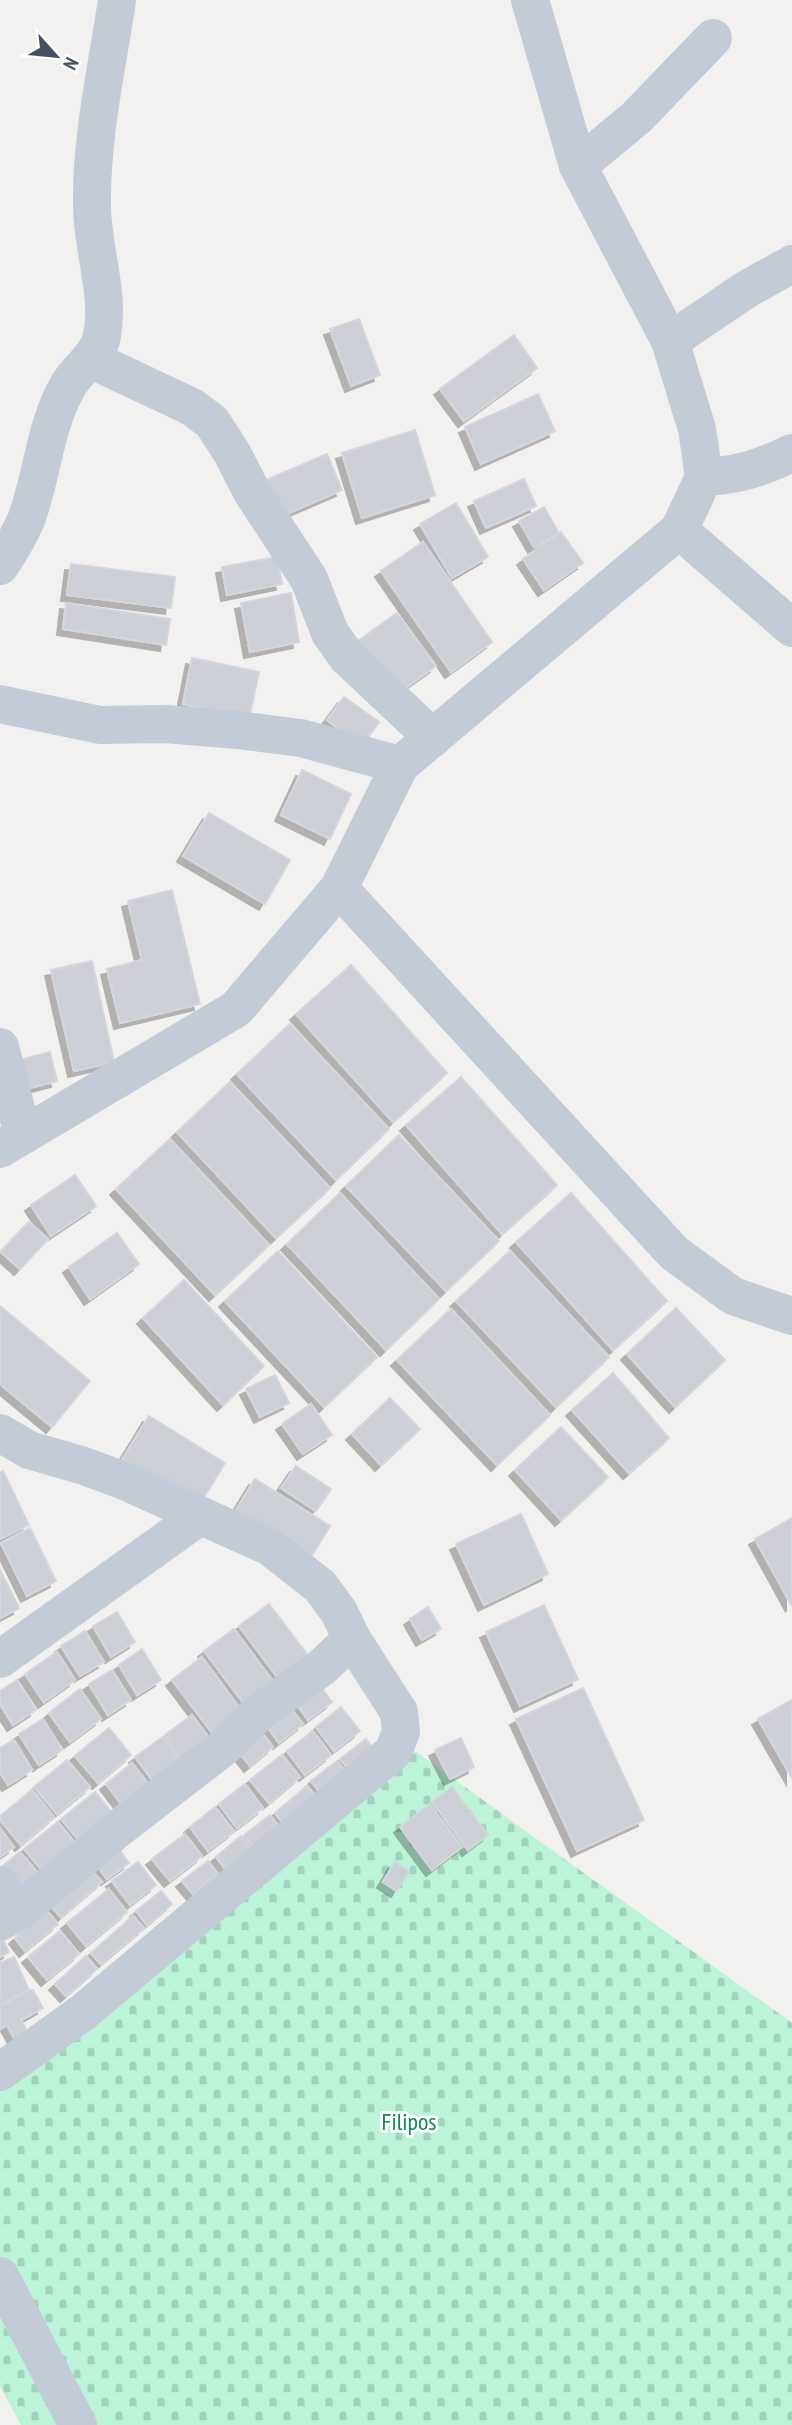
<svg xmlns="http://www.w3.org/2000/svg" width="792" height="2425" font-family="'PT Sans Narrow',sans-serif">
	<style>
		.cemetery { fill: url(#cemetery-stones) }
		.building { fill: #cccfd6; stroke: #d4d5dd; stroke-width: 2; filter: url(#shadow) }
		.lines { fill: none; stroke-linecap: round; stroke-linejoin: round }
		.minor { stroke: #c3cbd7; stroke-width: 38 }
		.labels { text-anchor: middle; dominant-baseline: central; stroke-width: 6; stroke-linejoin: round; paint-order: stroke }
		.park-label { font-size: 24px; fill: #0e8556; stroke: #fff }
	</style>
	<defs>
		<pattern id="cemetery-stones" width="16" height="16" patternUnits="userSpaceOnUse" patternTransform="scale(1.75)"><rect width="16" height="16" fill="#bbf4d8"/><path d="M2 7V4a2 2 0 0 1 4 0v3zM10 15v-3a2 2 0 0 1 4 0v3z" fill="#a2d3bc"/></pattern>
		<filter id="shadow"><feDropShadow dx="-6" dy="6" stdDeviation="0" flood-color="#0004"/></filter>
	</defs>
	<rect width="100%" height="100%" fill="#f3f1f0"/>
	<polygon class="cemetery" points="401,1741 792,2023 792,2425 21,2425 0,2386 0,2056"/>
	<g class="building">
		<polygon points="359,319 380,375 351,386 330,329"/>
		<polygon points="514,335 537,368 464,421 440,389"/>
		<polygon points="538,394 555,431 481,464 465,427"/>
		<polygon points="415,430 435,495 362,518 342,453"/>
		<polygon points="327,454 342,490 275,519 259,483"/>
		<polygon points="524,479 536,506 486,528 474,501"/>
		<polygon points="456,503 488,557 452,578 420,524"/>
		<polygon points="544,507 559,533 534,547 519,521"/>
		<polygon points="561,532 583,563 544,590 523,559"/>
		<polygon points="423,542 492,642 451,672 381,571"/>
		<polygon points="277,557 282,584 227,595 222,567"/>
		<polygon points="71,564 175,577 171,608 67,595"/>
		<polygon points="291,593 299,642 250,652 241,603"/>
		<polygon points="66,603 170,619 166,645 63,629"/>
		<polygon points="397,613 436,666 394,696 355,643"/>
		<polygon points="192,658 259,672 249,719 183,704"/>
		<polygon points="344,697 379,722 362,746 327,720"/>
		<polygon points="302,770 351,794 330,839 281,815"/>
		<polygon points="209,813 290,860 265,904 183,856"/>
		<polygon points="172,890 200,1004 120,1023 107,969 142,960 128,901"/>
		<polygon points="92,961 114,1062 74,1071 51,970"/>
		<polygon points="351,965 447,1073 393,1122 296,1014"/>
		<polygon points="290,1024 389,1129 336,1180 237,1074"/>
		<polygon points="50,1052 57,1081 10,1093 3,1064"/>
		<polygon points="461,1077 557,1185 502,1234 406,1125"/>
		<polygon points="230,1082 330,1188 276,1238 177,1132"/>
		<polygon points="399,1135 499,1241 446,1291 346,1186"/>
		<polygon points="170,1139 269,1245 215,1295 116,1189"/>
		<polygon points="75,1175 96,1206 51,1236 31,1205"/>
		<polygon points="340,1193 439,1299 386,1350 287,1244"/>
		<polygon points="571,1193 667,1301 613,1350 516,1242"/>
		<polygon points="29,1222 48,1239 20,1269 1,1252"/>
		<polygon points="117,1233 139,1264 90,1299 69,1267"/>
		<polygon points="278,1251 377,1357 324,1407 225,1301"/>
		<polygon points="510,1251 609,1357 556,1407 456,1301"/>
		<polygon points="184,1280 264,1366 223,1405 143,1318"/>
		<polygon points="0,1306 90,1381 52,1427 0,1384"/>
		<polygon points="676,1308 725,1360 675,1407 627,1354"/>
		<polygon points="451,1309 550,1415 497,1465 397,1360"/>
		<polygon points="613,1373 669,1438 629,1473 572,1410"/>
		<polygon points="275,1375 289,1403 260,1417 246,1389"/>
		<polygon points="390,1398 420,1429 381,1465 352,1434"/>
		<polygon points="311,1404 332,1435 303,1454 282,1424"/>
		<polygon points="149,1416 225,1463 195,1512 119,1465"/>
		<polygon points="561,1427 608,1477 561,1520 515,1470"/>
		<polygon points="296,1466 331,1489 316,1511 281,1488"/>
		<polygon points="3,1471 29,1525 0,1539 0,1473"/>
		<polygon points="255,1479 330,1526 300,1575 225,1528"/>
		<polygon points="521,1514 548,1574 484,1605 456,1544"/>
		<polygon points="792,1518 792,1606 755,1539"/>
		<polygon points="30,1528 56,1581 27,1596 1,1543"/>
		<polygon points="0,1570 19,1608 0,1618"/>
		<polygon points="269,1604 320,1671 290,1694 239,1626"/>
		<polygon points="544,1605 578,1679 520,1706 486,1632"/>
		<polygon points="428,1607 441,1629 422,1640 410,1619"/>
		<polygon points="117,1612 135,1642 111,1657 93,1626"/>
		<polygon points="234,1629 284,1696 255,1718 204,1651"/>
		<polygon points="85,1631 104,1662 80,1676 61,1646"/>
		<polygon points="142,1649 161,1680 137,1695 119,1665"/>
		<polygon points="57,1652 75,1680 44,1702 25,1674"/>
		<polygon points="202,1657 252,1725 223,1747 172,1680"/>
		<polygon points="112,1670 131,1700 108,1715 89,1684"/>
		<polygon points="17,1680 36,1710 13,1725 0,1704 0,1691"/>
		<polygon points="322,1688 332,1702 308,1720 298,1706"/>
		<polygon points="583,1688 644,1820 577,1851 516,1719"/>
		<polygon points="80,1689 101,1719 70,1742 49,1713"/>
		<polygon points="792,1700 792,1778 758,1719"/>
		<polygon points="341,1707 360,1731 334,1751 316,1727"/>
		<polygon points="293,1711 303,1724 279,1743 269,1729"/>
		<polygon points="192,1715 212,1742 185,1763 165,1735"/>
		<polygon points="43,1719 62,1750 39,1765 19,1734"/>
		<polygon points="109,1728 131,1755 98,1783 75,1756"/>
		<polygon points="313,1731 331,1755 305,1775 287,1751"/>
		<polygon points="263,1734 273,1747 250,1766 239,1752"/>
		<polygon points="163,1737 182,1764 156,1785 135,1757"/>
		<polygon points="461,1738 474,1767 450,1779 435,1750"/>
		<polygon points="366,1739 376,1752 351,1772 340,1759"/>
		<polygon points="14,1740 32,1770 8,1785 0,1772 0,1748"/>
		<polygon points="282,1755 300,1777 269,1803 250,1780"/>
		<polygon points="67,1760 90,1787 57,1814 34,1787"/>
		<polygon points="337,1761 348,1775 322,1795 311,1781"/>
		<polygon points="132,1763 153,1790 126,1810 106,1784"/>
		<polygon points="245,1784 263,1808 237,1828 219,1804"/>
		<polygon points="307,1786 318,1799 285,1826 275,1813"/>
		<polygon points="452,1787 488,1835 468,1850 432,1802"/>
		<polygon points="32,1790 54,1817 21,1845 0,1820 0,1816"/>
		<polygon points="95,1792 117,1819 84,1846 61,1819"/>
		<polygon points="430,1804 462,1847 432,1870 400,1827"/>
		<polygon points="215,1807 234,1831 208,1851 190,1827"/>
		<polygon points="270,1815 280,1828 255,1849 244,1835"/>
		<polygon points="58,1822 80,1849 47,1876 24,1849"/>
		<polygon points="0,1828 14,1847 0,1857"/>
		<polygon points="185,1834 202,1856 170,1881 152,1859"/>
		<polygon points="241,1836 252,1850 226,1870 216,1857"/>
		<polygon points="119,1849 129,1863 107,1879 97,1865"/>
		<polygon points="20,1852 43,1879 0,1894 0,1868"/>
		<polygon points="208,1861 218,1874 193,1894 182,1881"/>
		<polygon points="138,1862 156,1885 130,1905 112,1881"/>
		<polygon points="395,1862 409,1871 397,1891 383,1882"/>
		<polygon points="91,1870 102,1882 61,1917 50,1905"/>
		<polygon points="109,1889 127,1912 86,1946 67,1923"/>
		<polygon points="161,1891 172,1904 147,1925 136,1911"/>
		<polygon points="47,1911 58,1924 25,1951 15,1938"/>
		<polygon points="133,1916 144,1928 101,1964 91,1953"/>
		<polygon points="60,1931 79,1954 47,1980 28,1957"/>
		<polygon points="1,1935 9,1952 0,1957 0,1936"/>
		<polygon points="86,1956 97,1969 66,1996 55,1984"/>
		<polygon points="14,1957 29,1990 0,2004 0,1963"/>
		<polygon points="29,1990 33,1990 43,2008 21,2020 28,2033 15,2040 7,2025 0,2029 0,2007"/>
	</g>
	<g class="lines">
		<g class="minor">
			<polyline points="530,0 578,166 670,341 697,429 704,477 679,530"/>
			<polyline points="578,166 637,117 713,38"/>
			<polyline points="670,341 747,289 792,264"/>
			<polyline points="90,359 192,407 212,422 232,453 252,492 309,579 330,633 347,657 433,738"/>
			<path d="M704,477C740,475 760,468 792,453"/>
			<path d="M0,566C10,551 19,536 26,520C43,475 44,426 69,384C79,368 98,356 102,336C110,293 92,248 92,205C91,136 107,68 117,0"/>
			<polyline points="0,704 100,725 165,724 238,730 301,738 400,765"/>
			<polyline points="339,888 400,765 679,530 792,628"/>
			<polyline points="0,1047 23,1135"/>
			<polyline points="0,1149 236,1009 339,888 674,1253 733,1296 792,1316"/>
			<polyline points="0,1433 29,1450 84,1466 127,1482 270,1547 320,1586 339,1612 352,1639 399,1712 401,1732 393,1752 82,2013 0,2072"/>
			<polyline points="0,1659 200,1516"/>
			<polyline points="0,1885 17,1913"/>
			<polyline points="0,1922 17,1913 119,1828 224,1747 257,1714 321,1668 352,1639"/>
			<polyline points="0,2276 78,2425"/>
		</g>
	</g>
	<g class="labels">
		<g class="park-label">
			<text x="409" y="2121">Filipos</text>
		</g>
	</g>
	<g transform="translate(56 56) rotate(117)" stroke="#ffffff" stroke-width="5" paint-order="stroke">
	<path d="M0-5L12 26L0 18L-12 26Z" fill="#465160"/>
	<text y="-10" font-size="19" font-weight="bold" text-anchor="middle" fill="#465160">N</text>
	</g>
</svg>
